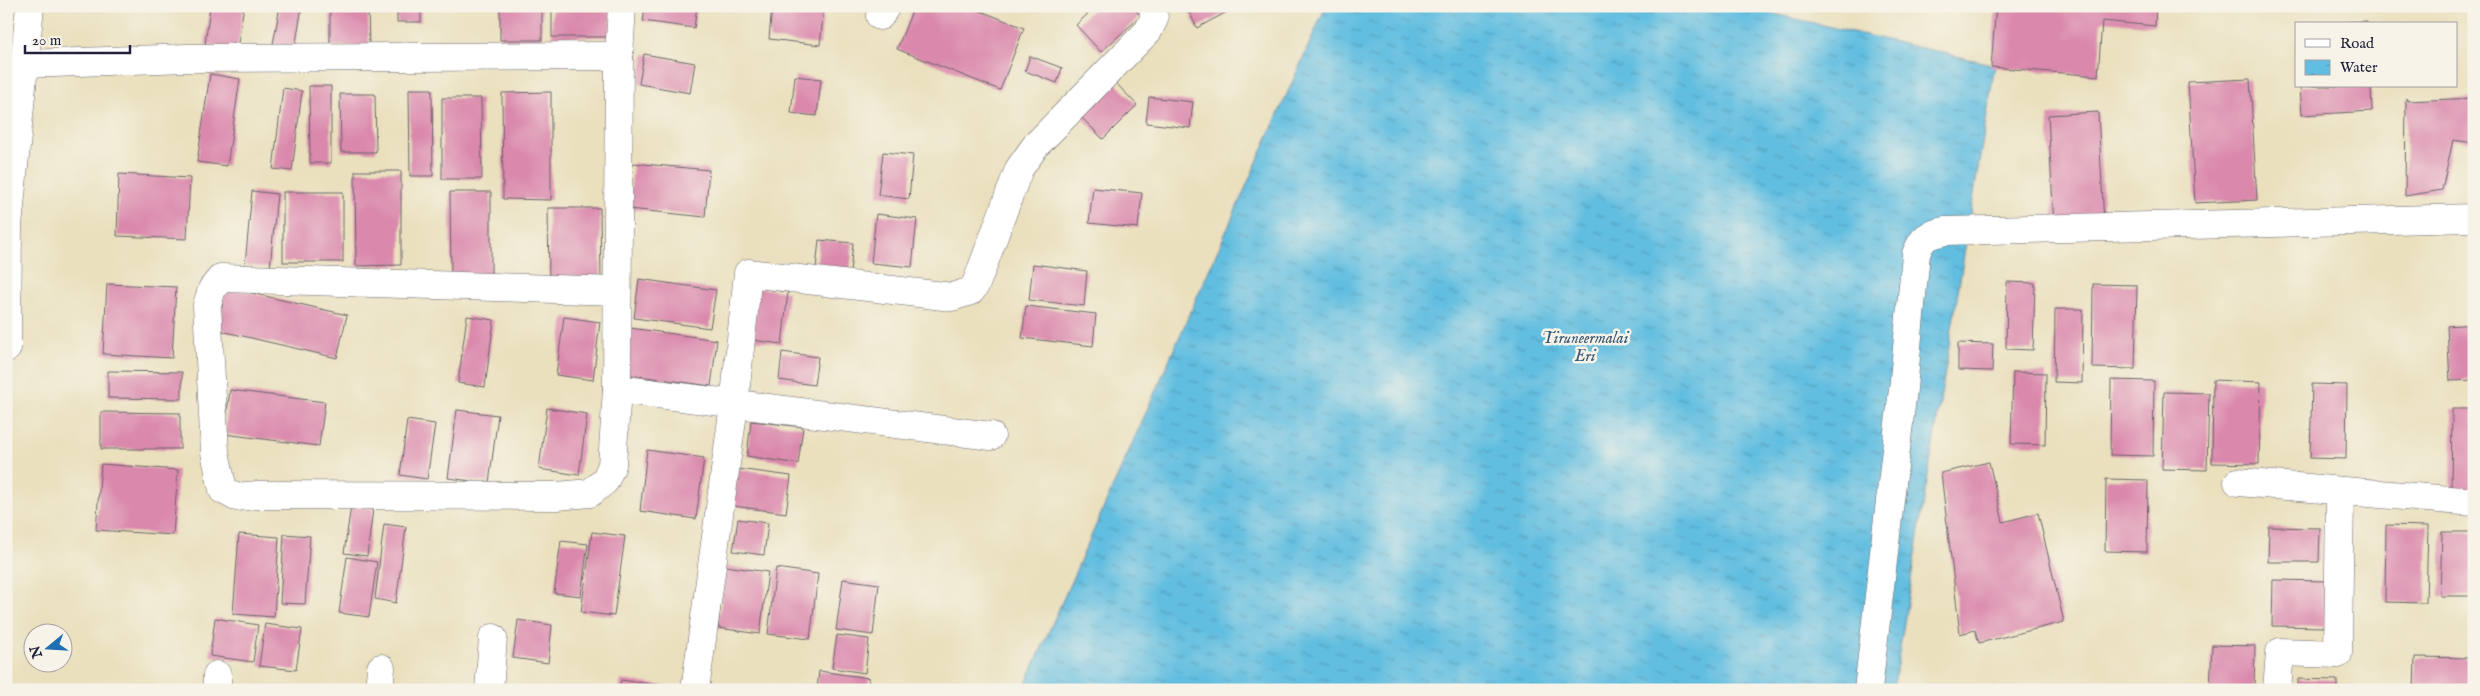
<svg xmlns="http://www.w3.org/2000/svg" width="2480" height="696" font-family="'IM FELL English',serif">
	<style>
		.water { fill: url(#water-ripples); stroke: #42708e }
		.building { fill: #da88ac }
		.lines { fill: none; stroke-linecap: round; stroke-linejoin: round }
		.minor-casing { stroke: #686469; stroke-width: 29 }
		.minor { stroke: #fff; stroke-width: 28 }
		.labels { text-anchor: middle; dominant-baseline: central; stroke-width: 5; stroke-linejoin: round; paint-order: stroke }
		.water-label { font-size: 16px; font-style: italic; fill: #385975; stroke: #f7f3e8 }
	</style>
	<defs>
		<pattern id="water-ripples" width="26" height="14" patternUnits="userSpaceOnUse" patternTransform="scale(1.25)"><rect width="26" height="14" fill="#62bee0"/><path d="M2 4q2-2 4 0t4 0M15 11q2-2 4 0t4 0" fill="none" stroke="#509ab7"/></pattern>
	</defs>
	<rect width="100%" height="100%" fill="#f7f3e8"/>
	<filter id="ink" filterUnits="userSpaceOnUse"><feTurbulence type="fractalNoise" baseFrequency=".02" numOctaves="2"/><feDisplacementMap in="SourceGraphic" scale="10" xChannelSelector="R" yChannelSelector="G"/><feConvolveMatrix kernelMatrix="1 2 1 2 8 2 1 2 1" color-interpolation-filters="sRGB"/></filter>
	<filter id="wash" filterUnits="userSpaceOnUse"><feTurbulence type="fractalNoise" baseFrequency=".0096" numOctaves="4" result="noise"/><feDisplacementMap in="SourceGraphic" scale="20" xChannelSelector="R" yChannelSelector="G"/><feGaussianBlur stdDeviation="1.12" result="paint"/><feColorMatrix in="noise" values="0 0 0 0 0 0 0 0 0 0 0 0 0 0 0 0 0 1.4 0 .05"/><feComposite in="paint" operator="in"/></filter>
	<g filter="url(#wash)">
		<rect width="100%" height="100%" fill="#eae0be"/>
		<polygon class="water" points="1326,6 1740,6 1995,65 1893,690 1023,690"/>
		<g id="blocks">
			<g class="building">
				<polygon points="210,6 244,6 237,49 205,45"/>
				<polygon points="280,6 302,6 295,48 273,44"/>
				<polygon points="330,6 368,6 369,46 330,46"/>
				<rect x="397" y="6" width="24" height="16"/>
				<rect x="500" y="6" width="42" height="34"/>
				<rect x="552" y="6" width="59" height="31"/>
				<polygon points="645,6 697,6 694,28 643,21"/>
				<polygon points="772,6 824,6 820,45 769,39"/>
				<polygon points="914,6 968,6 1024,28 1000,90 897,49"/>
				<polygon points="1096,6 1132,6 1141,16 1101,52 1076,25"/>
				<polygon points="1186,6 1238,6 1197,28"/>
				<polygon points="1996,6 2156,6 2155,26 2102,21 2098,76 1991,67"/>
				<polygon points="2367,21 2367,24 2345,24 2345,22"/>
				<polygon points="644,54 695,63 690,93 639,84"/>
				<polygon points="1030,56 1062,68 1057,83 1025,71"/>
				<polygon points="210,74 240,79 227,166 197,162"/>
				<polygon points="795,76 821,79 817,116 791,113"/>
				<polygon points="1111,78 1137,105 1103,139 1076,112"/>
				<polygon points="2250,79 2257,200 2195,203 2188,82"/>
				<polygon points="309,86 331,86 331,163 310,163"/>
				<polygon points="2300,86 2371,86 2372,111 2302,115"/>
				<polygon points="283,88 302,91 292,171 273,169"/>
				<polygon points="409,89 432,89 433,176 410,176"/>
				<polygon points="551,92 551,200 503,199 502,93"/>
				<polygon points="340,94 375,94 376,152 341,152"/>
				<polygon points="1149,97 1193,102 1190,128 1146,123"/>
				<polygon points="442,98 481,98 482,179 442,179"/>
				<polygon points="2406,98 2408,101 2474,98 2474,143 2453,140 2442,190 2405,196"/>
				<polygon points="2098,112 2104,223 2054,226 2048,115"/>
				<polygon points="883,152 913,155 909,199 878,195"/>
				<polygon points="633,163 709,170 705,217 629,209"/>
				<polygon points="355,171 401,171 401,265 356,266"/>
				<polygon points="119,174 190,178 187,239 117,236"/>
				<polygon points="1093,188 1142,193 1138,228 1089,223"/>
				<polygon points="252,191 277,194 270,268 245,265"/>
				<rect x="283" y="192" width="60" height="70"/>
				<polygon points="450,192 491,192 491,280 451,280"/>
				<polygon points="548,208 600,208 601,279 549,279"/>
				<polygon points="876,214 917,219 912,267 871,263"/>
				<polygon points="819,240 853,243 849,282 815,278"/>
				<polygon points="1033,264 1087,271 1084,306 1029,300"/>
				<polygon points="639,279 716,290 710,328 634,318"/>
				<polygon points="2007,282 2035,283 2033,350 2006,349"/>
				<polygon points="107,284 176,287 172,358 103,354"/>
				<polygon points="2093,284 2137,285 2135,369 2092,368"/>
				<polygon points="226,287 347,315 337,358 217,330"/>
				<polygon points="758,288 788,292 782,344 752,340"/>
				<polygon points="1026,306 1096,314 1093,346 1022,338"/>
				<polygon points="2055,309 2083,309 2082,383 2054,382"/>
				<polygon points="467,316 494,320 485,387 458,383"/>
				<polygon points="564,317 600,322 593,380 556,375"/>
				<polygon points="2474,324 2474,380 2450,381 2447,326"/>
				<polygon points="630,328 717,340 711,386 624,374"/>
				<polygon points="1958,343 1993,344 1992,371 1958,370"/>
				<polygon points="782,352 818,357 814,385 779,380"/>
				<polygon points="108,371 182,372 182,399 108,398"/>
				<polygon points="2013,372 2046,373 2045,445 2011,444"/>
				<polygon points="2111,380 2154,381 2153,456 2110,455"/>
				<polygon points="2213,380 2261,382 2259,464 2212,463"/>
				<polygon points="2312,384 2347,385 2346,459 2310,458"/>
				<polygon points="230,390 325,402 319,446 224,434"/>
				<polygon points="2164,392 2209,393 2207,470 2162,469"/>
				<polygon points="547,408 587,414 579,475 539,469"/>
				<polygon points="2452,409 2474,409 2474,491 2451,491"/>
				<polygon points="457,410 498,415 489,483 448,478"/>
				<polygon points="101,412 180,413 180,449 101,449"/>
				<polygon points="407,420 435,424 427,479 400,475"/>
				<polygon points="751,421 803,427 798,464 747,456"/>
				<polygon points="647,450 704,458 696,519 640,511"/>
				<polygon points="1989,462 2003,522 2038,513 2064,622 1979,643 1975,630 1960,634 1941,473"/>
				<polygon points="101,464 178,470 173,535 96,530"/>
				<polygon points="738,469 791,476 786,513 733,506"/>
				<polygon points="2106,479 2148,480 2147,552 2105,551"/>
				<polygon points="351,506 373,509 367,556 344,553"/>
				<polygon points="738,519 768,523 764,555 733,551"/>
				<polygon points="384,524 406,527 396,603 375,599"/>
				<polygon points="2386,525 2428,526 2426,603 2385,602"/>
				<polygon points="2269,527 2320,528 2319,562 2268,562"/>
				<polygon points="592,532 625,536 614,616 581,612"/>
				<polygon points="2442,532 2474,532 2474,596 2440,596"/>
				<polygon points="239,534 279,537 274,617 233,614"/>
				<polygon points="284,534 310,536 305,604 280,603"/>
				<polygon points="561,541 588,544 581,596 554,593"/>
				<polygon points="347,557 377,562 369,617 339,613"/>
				<polygon points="725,566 768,572 760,634 718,628"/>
				<polygon points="776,568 818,574 810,639 768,634"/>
				<polygon points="843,579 879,584 873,635 836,630"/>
				<polygon points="2273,580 2327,581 2326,627 2272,626"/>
				<polygon points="215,618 258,625 253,662 210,656"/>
				<polygon points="518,620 552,625 548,663 513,658"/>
				<polygon points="265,624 302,629 296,670 259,666"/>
				<polygon points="837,635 869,639 865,673 832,668"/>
				<polygon points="2212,645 2255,646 2254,690 2210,690"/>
				<polygon points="2415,657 2474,658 2474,690 2414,690"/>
				<polygon points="819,671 869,678 868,690 817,690"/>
				<polygon points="2298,679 2337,680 2337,690 2298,690"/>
				<polygon points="621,680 672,687 672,690 619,690"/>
			</g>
		</g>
	</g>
	<g filter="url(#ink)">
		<use href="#blocks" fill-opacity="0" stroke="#686469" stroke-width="1"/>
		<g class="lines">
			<g class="minor-casing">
				<g id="minor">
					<polyline points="880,16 886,6"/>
					<polyline points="26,64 187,58 619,56"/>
					<polyline points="616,291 221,278 212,289 207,305 215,452 223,490 236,497 258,495 557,496 590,493 605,481 612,465 617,389 619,56 622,6"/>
					<polyline points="7,348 8,226 30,6"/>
					<polyline points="617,389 991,436"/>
					<polyline points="2238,482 2474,502"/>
					<polyline points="217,690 217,675"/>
					<polyline points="379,690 381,668"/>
					<polyline points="489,690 493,638"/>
					<polyline points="695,690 734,405 748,273 952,297 971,291 976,284 1019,169 1036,145 1148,31 1154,19 1153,6"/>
					<path d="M1868,690L1903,389L1916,254C1923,236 1927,235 1945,231L2474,218"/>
					<polyline points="2277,690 2280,652 2338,654 2340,491"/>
				</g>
			</g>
			<use href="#minor" class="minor"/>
		</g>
	</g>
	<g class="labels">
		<g class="water-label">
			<text x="1585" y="339">Tiruneermalai<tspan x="1585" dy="18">Eri</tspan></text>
		</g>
	</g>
	<rect width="2480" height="696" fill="none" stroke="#f7f3e8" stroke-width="25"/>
	<rect x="2295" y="22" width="162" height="65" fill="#f7f3e8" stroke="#a29fa3"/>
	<rect x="2305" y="39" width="25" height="8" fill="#ffffff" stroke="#a29fa3"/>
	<text x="2340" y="48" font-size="15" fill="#22223b">Road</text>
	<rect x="2305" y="60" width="25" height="15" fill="url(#water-ripples)" stroke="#a29fa3"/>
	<text x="2340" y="72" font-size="15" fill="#22223b">Water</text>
	<g transform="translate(48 648) rotate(252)"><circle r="24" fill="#f7f3e8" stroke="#a29fa3"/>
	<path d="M0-4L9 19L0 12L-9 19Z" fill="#1f6fb2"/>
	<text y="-8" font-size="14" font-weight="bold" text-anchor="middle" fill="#22223b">N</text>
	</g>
	<path d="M25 45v8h105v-8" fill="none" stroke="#22223b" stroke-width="2.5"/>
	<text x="32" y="45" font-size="15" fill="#22223b" stroke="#f7f3e8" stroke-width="4" paint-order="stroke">20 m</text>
</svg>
